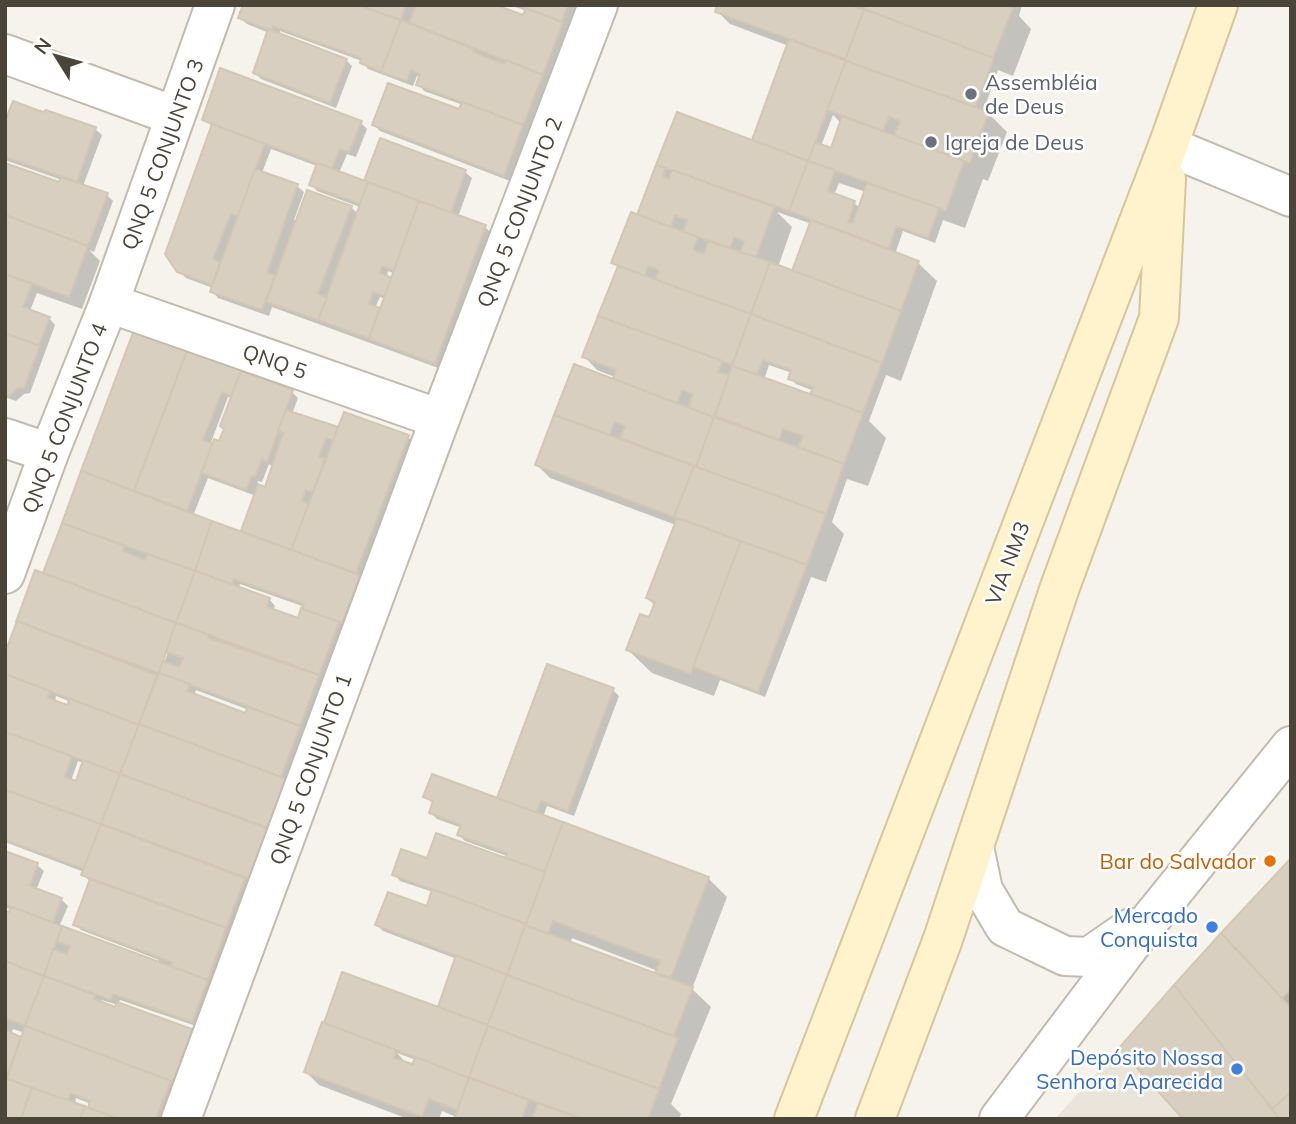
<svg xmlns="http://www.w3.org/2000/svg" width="1296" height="1124" font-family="Mulish,sans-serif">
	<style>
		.residential { fill: #eae5da }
		.shadow { fill: #0003; fill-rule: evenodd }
		.building { fill: #d8cfc1; stroke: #d3c7b4; stroke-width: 2 }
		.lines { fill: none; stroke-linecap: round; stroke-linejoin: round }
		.minor-casing { stroke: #c2bbae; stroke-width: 42 }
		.tertiary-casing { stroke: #c2bbae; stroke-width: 42 }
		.secondary-casing { stroke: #d6c79b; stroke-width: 42 }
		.minor { stroke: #fff; stroke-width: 38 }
		.tertiary { stroke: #fff; stroke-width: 38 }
		.secondary { stroke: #fff3cd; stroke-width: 38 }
		.worship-dot { fill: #6b7280; stroke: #fff; stroke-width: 2.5 }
		.food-dot { fill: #e8710a; stroke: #fff; stroke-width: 2.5 }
		.shop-dot { fill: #3f7fe0; stroke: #fff; stroke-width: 2.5 }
		.labels { text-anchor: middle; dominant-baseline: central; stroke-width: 5; stroke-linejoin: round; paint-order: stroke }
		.worship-label { font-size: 21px; fill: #5b616d; stroke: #fff; text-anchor: start }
		.street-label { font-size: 21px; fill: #4b4439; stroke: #fff }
		.food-label { font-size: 21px; fill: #c56008; stroke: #fff; text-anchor: end }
		.shop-label { font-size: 21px; fill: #366cbe; stroke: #fff; text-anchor: end }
	</style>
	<rect width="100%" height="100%" fill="#f6f3ec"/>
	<polygon class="residential" points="1291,862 1291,1119 1055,1119 1121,1046"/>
	<g class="shadow">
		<polygon points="367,5 491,5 524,17 527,11 509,5 577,5 510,181 380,131 374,125 460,111 463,105 424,91 418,84 421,77 417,76 413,86 368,69 362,61 280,31 278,35 346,60 352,66 336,108 261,79 255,73 269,33 247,24 240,18 370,11 372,7"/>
		<path d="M822,5H1022L1019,16L1031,29L1013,76L998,70L983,112L988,113L1007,132L988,181L983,179L965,228L943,220L935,243L903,231L895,254L918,263L937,281L901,381L886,375L869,421L886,438L868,486L847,479L832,522L844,534L826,582L811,577L765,697L720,680L714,696L652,673L628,650L650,619L655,606L648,598L676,525L550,478L537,465L561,419L556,414L620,383L615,377L597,370L584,356L619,268L613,262L638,217L678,115L753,142L789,46L730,24L717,11ZM833,115L841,123L832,150L821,146ZM839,183L866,192L860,208L854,203L834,195ZM777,212L812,224L793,273L778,267L792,227ZM769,365L792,373L790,378L796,384L814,391L818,399L764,380Z"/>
		<path d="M204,119L361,123L367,129L356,157L347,154L339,173L365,183L381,141L465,172L472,178L458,217L485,227L491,233L441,369L272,307L269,316L218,298L212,291L213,288L186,278L179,271L213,127ZM271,149L317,166L311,184L317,191L360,207L358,214L351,207L297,221L294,220L304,192L297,186L262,173ZM388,271L395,274L393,280L387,277ZM380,297L386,299L381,311L375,308Z"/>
		<polygon points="5,125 95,129 102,135 83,186 107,195 113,201 94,252 89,250 100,261 82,309 37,293 30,311 49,318 55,325 30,393 24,394 16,401 5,397 5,165 60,185 62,180 5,160"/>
		<path d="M135,332L188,352L242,368L248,374L292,392L298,398L292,414L339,429L408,437L421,450L199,1027L120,1000L118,1004L191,1030L198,1037L165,1119H5V913L10,914L11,910L5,907V852L37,865L44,871L36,890L61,899L68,906L59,927L157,963L159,960L81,930L75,924L90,881L83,875L84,872L5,842V657L44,575ZM228,397L232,398L220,443L214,446L210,445ZM269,464L273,467L266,490L257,486L258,481L262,482ZM208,478L256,496L243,531L248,536L193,516ZM240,584L305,607L299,620L273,611L275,606L269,599L239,588ZM165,649L168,652L164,663H161ZM196,690L249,710L246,715L194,695ZM56,696L71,702L68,707L55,702ZM78,761L83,763L77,783L71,781ZM101,1000L118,1005L117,1010L100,1003ZM13,1029L25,1033L23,1039L11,1035ZM76,1098L91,1104L89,1110L75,1103Z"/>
		<path d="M613,690L619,696L574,816L547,806L543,817L708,878L727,897L692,989L711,1007L671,1104L681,1114L679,1119H455L456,1117L442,1111L439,1119H408L319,1085L306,1072L439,1010L457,959L383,931L377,925L428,909L433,892L400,881L394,874L428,860H506L507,856L465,841L459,835L462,828L437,819L431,813L434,804L425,797L498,801ZM572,938L658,971L656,975L570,944ZM397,1053L416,1060L413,1067L408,1065Z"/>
		<polygon points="1291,861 1291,1119 1170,991"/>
	</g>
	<g class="building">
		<polygon points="243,5 359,5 401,20 381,72 360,63 361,58 273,26 272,31 238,18"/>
		<polygon points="371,5 406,5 401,20 369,9"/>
		<polygon points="416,5 496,5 523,15 526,8 563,22 543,75 409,23"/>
		<polygon points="518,5 568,5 562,22"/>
		<polygon points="717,5 851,5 864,10 845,59 715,12"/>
		<polygon points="866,5 1005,5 1013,8 993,58 864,10"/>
		<polygon points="864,9 994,58 976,107 845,61"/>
		<polygon points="401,20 474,49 473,52 504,64 506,60 543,75 523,125 416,85 420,74 411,70 407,81 381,72"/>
		<polygon points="268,29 347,59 330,103 253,73"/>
		<polygon points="789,39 846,61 808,161 752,140"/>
		<polygon points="846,61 989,112 970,163 894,136 900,121 889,117 883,131 827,110"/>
		<polygon points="220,68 362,121 349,152 340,149 332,169 202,120"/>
		<polygon points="388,83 459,109 462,102 523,125 504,176 372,125"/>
		<polygon points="13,101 43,112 46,110 96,127 77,182 5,157 5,121"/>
		<polygon points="677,112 808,161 789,211 656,165"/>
		<polygon points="842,116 964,161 946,211 808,161 815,142 831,148"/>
		<polygon points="212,124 265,144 238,216 231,214 213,259 220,262 212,285 177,272 165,254"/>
		<polygon points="380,138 466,170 451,213 364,181"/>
		<polygon points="808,161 835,170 828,191 855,201 848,222 853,223 867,183 939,208 928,238 896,226 889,249 789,211"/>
		<polygon points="5,163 59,182 61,177 108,193 88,246 5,215"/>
		<polygon points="317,163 368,182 360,204 309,185"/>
		<polygon points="656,165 665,168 663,176 669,179 672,170 774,207 756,258 740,252 744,242 734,237 730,248 683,232 687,220 675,216 671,227 637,215"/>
		<polygon points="255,169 298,184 267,273 275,275 262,310 210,292"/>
		<polygon points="368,182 419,201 394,271 382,266 380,273 392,278 385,296 373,292 369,304 380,308 369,339 318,320"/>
		<polygon points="307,190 352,206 318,294 327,297 318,320 266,302"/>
		<polygon points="419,201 486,225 435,364 369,339"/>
		<polygon points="631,212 698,237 693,250 704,254 708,241 770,262 751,314 655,280 659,270 648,266 645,276 611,263"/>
		<polygon points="5,215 88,246 69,297 5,274"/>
		<polygon points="811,220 919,261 901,311 792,271"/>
		<polygon points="770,262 901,311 882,363 751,314"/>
		<polygon points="618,266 751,314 732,365 598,316"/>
		<polygon points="5,274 32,284 23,307 50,317 39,346 5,333"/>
		<polygon points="751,314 882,363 863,413 810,394 814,387 788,379 791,370 763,360 757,375 732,366"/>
		<polygon points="598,316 723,361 718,372 729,375 714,417 688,408 693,394 682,390 677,404 613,379 616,370 582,357"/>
		<polygon points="134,330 187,350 134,491 81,471"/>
		<polygon points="5,333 40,346 24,388 18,388 9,396 5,394"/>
		<polygon points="189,346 243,366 231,396 222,392 203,440 213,444 187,511 134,491"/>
		<polygon points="574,364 714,417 696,467 620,438 625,426 614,422 610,435 554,415"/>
		<polygon points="732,366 863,413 844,464 798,447 803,436 783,429 779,440 715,416"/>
		<polygon points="241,371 293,390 267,462 262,459 255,477 252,476 246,490 202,473 214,439 219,441 224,429 220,426"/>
		<polygon points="286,410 338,427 333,441 326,438 319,457 325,459 313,493 306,490 302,501 309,504 291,550 241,531 258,484 265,487 283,433 278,431"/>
		<polygon points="344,412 409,435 356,573 291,550"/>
		<polygon points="554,415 694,466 674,517 535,465"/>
		<polygon points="714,417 844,464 826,514 696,467"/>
		<polygon points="694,466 826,514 807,565 674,517"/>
		<polygon points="81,471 212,521 195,571 62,523"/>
		<polygon points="677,518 741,541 691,674 626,650 640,614 649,617 655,602 646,598"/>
		<polygon points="212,521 360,575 342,623 302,609 304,604 234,579 232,584 195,571"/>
		<polygon points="62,523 125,546 123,551 145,560 147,554 195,571 176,623 43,573"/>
		<polygon points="741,541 807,565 758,692 693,667"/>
		<polygon points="35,570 176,623 159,673 16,622"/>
		<polygon points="195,571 270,598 267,607 298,618 301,608 302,609 339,622 319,675 176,623"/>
		<polygon points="17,621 157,675 139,725 5,674 5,653"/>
		<polygon points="176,623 210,635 209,638 319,675 300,726 159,673 163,661 179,667 183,658 166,652"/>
		<polygon points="547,664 614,688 568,811 541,801 536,813 497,798"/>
		<polygon points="159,673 190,684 187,691 245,713 248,707 300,726 281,777 139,724"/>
		<polygon points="5,674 50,691 48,698 67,705 70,699 139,725 120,774 5,732"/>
		<polygon points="139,724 286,779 268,828 120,774"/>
		<polygon points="5,732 72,756 65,777 76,781 83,760 120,774 101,824 5,790"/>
		<polygon points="120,774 269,829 250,879 101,824"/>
		<polygon points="432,774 563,822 545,872 505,858 507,853 457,835 461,825 429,813 433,801 423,797"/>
		<polygon points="5,790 101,824 84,869 5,840"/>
		<polygon points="563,822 709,877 671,978 655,973 660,961 553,921 548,934 525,925"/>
		<polygon points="101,824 245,878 226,928 81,875"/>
		<polygon points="436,833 545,872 526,924 392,875 401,849 427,858"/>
		<polygon points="5,851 38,863 30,886 62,898 53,922 5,905"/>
		<polygon points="1291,858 1291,989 1282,998 1221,933"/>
		<polygon points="90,879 226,928 208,980 170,966 172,962 73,925"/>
		<polygon points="432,889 526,924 507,975 375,925 388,892 427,906"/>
		<polygon points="11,907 62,926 44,976 5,961 5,911 9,912"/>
		<polygon points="525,925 693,987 674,1036 507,975"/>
		<polygon points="62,926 208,980 192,1022 113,994 111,1000 44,976 53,949 67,954 70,946 57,942"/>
		<polygon points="1221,933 1291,1008 1291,1092 1272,1109 1174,985"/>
		<polygon points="456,955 507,975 488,1025 438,1007"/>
		<polygon points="5,961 44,976 25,1026 5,1018"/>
		<polygon points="342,972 488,1025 469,1078 324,1023"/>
		<polygon points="507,975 678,1038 659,1089 487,1026"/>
		<polygon points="44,976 95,995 94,999 115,1007 117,1002 192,1029 173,1082 25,1026"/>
		<polygon points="1174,985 1193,1009 1280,1119 1183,1119 1119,1048"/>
		<polygon points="322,1022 396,1050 394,1058 412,1064 416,1057 469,1078 457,1110 429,1099 422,1117 304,1072"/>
		<polygon points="25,1026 171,1081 156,1119 119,1119 88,1108 90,1101 70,1093 68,1101 7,1079"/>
		<polygon points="488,1026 659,1089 648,1119 582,1119 469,1077"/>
		<polygon points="5,1030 21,1037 6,1078 5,1078"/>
		<polygon points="5,1078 32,1088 21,1119 5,1119"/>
		<polygon points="469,1078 529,1100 522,1119 454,1119"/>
		<polygon points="32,1088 85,1106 80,1119 21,1119"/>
		<polygon points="1291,1092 1291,1119 1280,1119 1272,1109"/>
		<polygon points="538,1103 582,1119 532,1119"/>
		<polygon points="85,1106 86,1107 119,1119 80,1119"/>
	</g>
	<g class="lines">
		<g class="minor-casing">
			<g id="minor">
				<polyline points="5,54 175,116"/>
				<polyline points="109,303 440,419"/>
				<polyline points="5,438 49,453"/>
				<polyline points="5,574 49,453 109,303 215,5"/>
				<polyline points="974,847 983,890 1005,927 1065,956 1089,957 1131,928"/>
				<polyline points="181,1119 440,419 598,5"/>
				<polyline points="999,1119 1137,936 1291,746"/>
			</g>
		</g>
		<g class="tertiary-casing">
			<polyline id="tertiary" points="1168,146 1291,197"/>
		</g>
		<g class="secondary-casing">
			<g id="secondary">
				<polyline points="794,1119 1168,146 1218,5"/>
				<polyline points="875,1119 943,939 1060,587 1159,318 1166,179"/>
			</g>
		</g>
		<use href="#minor" class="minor"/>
		<use href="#tertiary" class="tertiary"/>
		<use href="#secondary" class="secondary"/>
	</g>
	<g class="worship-dot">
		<circle cx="971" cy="94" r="7"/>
		<circle cx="931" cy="142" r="7"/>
	</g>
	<circle class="food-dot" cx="1270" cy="861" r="7"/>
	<g class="shop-dot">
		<circle cx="1212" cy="927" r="7"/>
		<circle cx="1237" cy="1069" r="7"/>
	</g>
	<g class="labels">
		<g class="worship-label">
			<text x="985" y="82">Assembléia<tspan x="985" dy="24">de Deus</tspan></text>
			<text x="945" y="142">Igreja de Deus</text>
		</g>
		<g class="street-label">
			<text transform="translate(162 154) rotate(-70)">QNQ 5 CONJUNTO 3</text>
			<text transform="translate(519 212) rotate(-69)">QNQ 5 CONJUNTO 2</text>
			<text transform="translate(275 361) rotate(19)">QNQ 5</text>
			<text transform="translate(64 418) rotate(-69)">QNQ 5 CONJUNTO 4</text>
			<text transform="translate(1007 563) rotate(-69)">VIA NM3</text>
			<text transform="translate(310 769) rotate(-70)">QNQ 5 CONJUNTO 1</text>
		</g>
		<g class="food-label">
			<text x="1256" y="861">Bar do Salvador</text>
		</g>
		<g class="shop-label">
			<text x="1198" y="915">Mercado<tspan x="1198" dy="24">Conquista</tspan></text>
			<text x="1223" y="1057">Depósito Nossa<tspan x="1223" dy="24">Senhora Aparecida</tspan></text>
		</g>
	</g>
	<rect width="1296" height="1124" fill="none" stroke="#4b4439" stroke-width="14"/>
	<g transform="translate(56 56) rotate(307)" stroke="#ffffff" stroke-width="5" paint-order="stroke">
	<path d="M0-5L12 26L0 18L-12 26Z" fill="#4b4439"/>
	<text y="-10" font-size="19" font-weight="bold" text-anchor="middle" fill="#4b4439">N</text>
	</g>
</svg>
